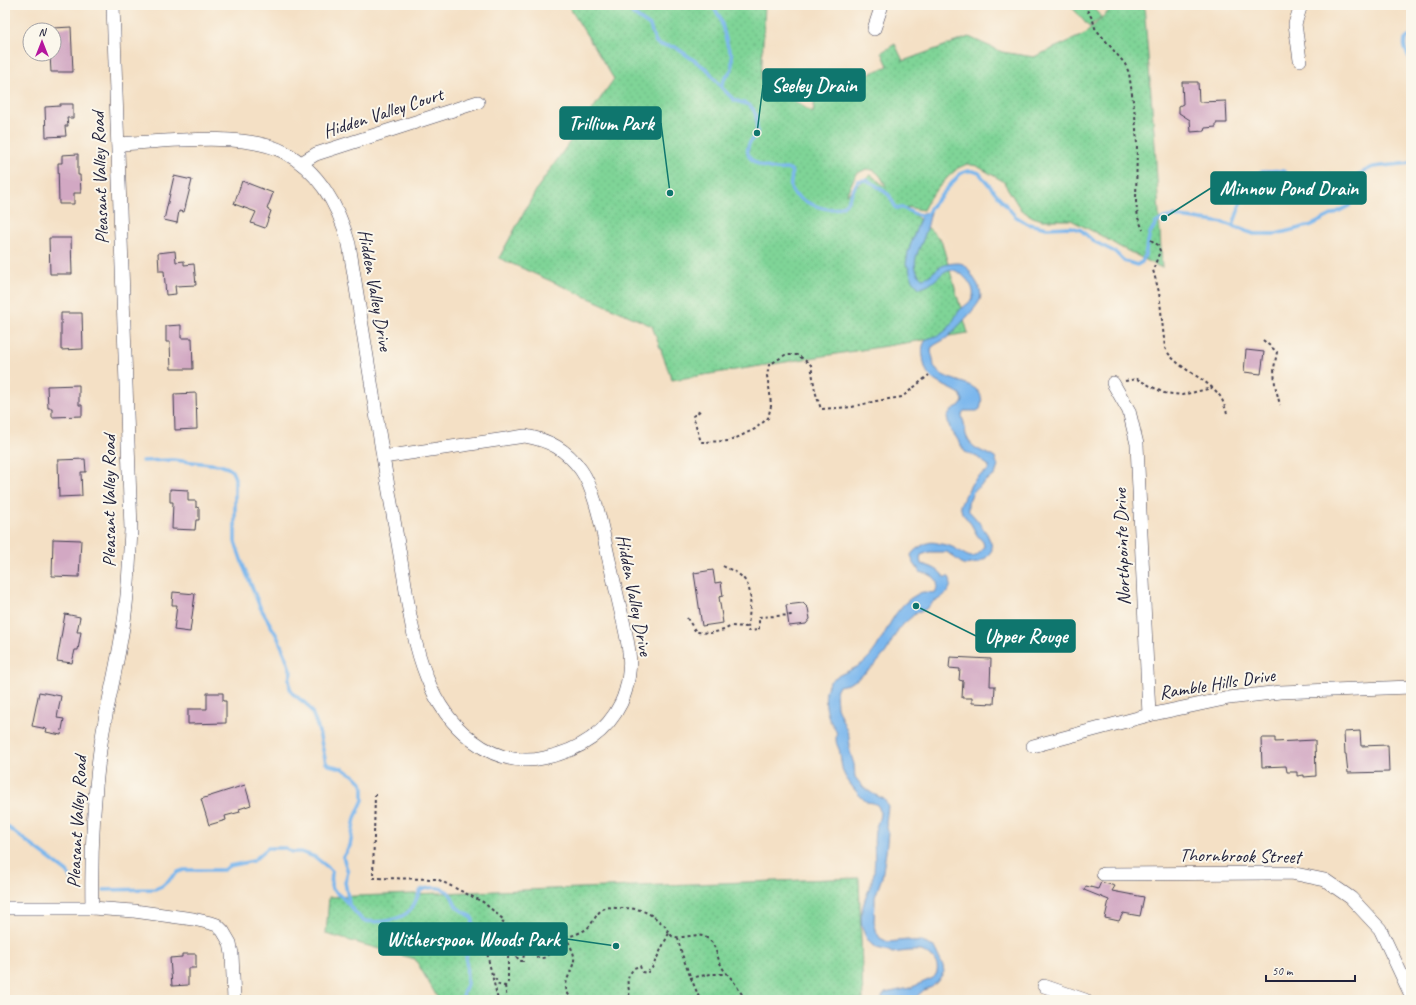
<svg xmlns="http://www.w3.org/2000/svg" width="1416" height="1005" font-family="Caveat,sans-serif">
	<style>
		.park { fill: url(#park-dots); stroke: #507b69; fill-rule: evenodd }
		.pitch { fill: #7fd497; stroke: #507b69 }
		.water { fill: #7bb7ed; stroke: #4e6c94 }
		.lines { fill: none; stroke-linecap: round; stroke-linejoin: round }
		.stream { stroke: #7bb7ed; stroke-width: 3.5 }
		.building { fill: #d2a8c3 }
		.minor-casing { stroke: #423e50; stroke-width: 14 }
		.path { stroke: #423e50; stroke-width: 2; stroke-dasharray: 3 3; stroke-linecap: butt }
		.minor { stroke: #fff; stroke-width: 13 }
		.labels { text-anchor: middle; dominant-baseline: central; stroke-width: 4; stroke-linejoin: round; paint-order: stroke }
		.street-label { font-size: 19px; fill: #22223b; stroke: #fbf7ec }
		.leader { fill: none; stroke: #0f766e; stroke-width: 1.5 }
		.callout-dot { fill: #0f766e; stroke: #fbf7ec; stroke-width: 1.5 }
		.callout { fill: #0f766e; stroke: #0f766e; stroke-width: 1.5 }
		.callout-label { font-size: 20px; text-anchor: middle; font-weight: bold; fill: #fff }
	</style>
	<defs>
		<pattern id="park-dots" width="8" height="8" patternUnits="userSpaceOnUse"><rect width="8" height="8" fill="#7fd497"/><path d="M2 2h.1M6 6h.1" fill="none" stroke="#6db683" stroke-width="1.8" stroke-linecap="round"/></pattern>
	</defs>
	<rect width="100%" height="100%" fill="#fbf7ec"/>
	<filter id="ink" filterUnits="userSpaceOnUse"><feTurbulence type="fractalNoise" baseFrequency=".025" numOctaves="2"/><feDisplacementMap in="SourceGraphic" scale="8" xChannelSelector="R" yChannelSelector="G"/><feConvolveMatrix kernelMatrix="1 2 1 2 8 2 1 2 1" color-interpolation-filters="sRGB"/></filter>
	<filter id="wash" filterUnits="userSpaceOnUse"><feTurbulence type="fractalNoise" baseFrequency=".012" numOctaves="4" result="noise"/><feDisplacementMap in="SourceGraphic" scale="16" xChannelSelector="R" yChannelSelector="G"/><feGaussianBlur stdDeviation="0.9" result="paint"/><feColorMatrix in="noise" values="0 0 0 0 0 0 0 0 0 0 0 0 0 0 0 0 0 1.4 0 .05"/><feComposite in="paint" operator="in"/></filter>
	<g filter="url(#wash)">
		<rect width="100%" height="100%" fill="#f4e0c5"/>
		<g class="park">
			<path d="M568,5H765L761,79L813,113L815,98L838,86L888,66L882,52L895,44L903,61L969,37L1002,52L1034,57L1085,34L1115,5H1144L1155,145L1162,268L1118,246L1100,235L1071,220H1042L1033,217L1021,210L1003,181L977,166L967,164L958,168L948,177L930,197L923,210L906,207L941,240L968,333L672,380L652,326L499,258L538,187L614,79ZM866,169C879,169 881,178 887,188L871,175L846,195L856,174Z"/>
			<polygon points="859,878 863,1000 439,1000 415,959 326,934 329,897"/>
		</g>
		<polygon class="pitch" points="1070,5 1091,5 1101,17 1089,27"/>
		<path class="water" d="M931,212C929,219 928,227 925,234C921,248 907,265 922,278C931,277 933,271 940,267C945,264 952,263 958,263C966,263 969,270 973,277C977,283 983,291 980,300C976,309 955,329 948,337C943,341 937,343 932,347C930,352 932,354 933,359C934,362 933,365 935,368C945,385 991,379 980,409L977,411H964C960,416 963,418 964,423C965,427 965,431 966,435C971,450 984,451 995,458L998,466L995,475L988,479L973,492L968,503V510L978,521L987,534L991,543L992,550L986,558L978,563L964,565L947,552H929L921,555L920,559L921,564C930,566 939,569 944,577H949C954,586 947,594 939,599C935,602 937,599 933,602C929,606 926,610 920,612L918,611L916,613L899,628L886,652L876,664L856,680L848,684L839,686L836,692L837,707L849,736V749L854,764L855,777L863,787L873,794L884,799L888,806L886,823L888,832L886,852L882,877L875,897V902L874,922L877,933L880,938L888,942L908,940L914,942L920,941L934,947L943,966L944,972L937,982L932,987L924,990L916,997L904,1000H882V997L885,993L910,988L933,978C944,968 932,953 920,951C911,950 901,952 892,953C887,949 880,950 875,947C871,945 867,939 865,935C854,911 870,895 874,872C876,858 873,843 875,830C877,823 883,814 878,806C876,803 871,803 867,802C863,800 852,787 849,782C841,772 842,766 840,754C840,749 836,745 836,740C836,737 837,734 836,731C835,727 832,725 830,721C826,711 823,696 828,685C832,675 853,671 863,663C884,646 888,614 911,598C915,596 920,592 924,592C929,592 932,594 936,591C941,577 931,575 920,572L913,562L911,555C914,550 918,548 923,545C930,541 934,542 941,544C947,545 951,546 956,549C969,557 974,563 984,546L983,542L977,535L971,524L962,513L960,505L972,483L979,476L989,470V466L977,457L965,452L956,437L950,429L947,417L953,409L962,404L963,400L960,394C941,382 926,384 923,357C922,350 922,344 927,339C933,337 940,335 944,332C951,327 954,318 959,311C962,307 969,304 972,299C978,288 962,272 953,270C942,267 935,287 919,288L912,280L909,269L906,264L908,252L922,213Z"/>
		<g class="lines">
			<g class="stream">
				<path d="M627,5L634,15L650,26L655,41L659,45L675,47L708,70L721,87L734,100L749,105L753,109L756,115L757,133C754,137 751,140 749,144C742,160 762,167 775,169C780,170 785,168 791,170C794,177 788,184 792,191C796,199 820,209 830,209C835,209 840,208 844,205C849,202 854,187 858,181L866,180L874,184L889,195L896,208H902L925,218L931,207L960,174C967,170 971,170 979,173L1015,216L1028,224L1047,228L1070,227L1081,230L1093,241L1115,252L1124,261L1137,265L1142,262L1145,255L1150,233L1156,223L1164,218L1173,216L1224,223L1254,234H1276L1312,225L1349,206L1354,198V183L1359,174L1373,167L1411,163"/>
				<polyline points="712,5 720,17 728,47 732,55 732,69 723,81 721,87"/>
				<path d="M1411,36C1399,39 1406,53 1411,60"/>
				<path d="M1233,226C1235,219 1238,212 1240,205C1241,199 1239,192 1242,186C1249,172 1270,169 1284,171L1289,177"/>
				<polyline points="142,461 173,460 220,465 228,468 232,471 235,478 235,542 243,565 260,607 277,636 284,652 291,672 289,679 290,688 292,693 306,704 311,710 318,728 326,763 329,765 341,768 355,776 362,783 363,787 363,800 355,818 350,846 343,857 348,872 345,882 349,903"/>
				<polyline points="5,825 67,872 78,888"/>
				<path d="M104,890L155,889L162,886L178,872L184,870H224L229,866L253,861L268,848H286L291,852H301L315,857L330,869L332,872L331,886L332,889L343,898L362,920C375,924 401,921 410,910C415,905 417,896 421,890C432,886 446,886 452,897C454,901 455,906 458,908C464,913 470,913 473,920L472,928L466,943L467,984L463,994L464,1000"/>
			</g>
		</g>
		<g id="blocks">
			<g class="building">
				<polygon points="71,27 73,72 51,72 50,54 54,54 54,28"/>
				<polygon points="1182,82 1198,82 1199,102 1226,101 1227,123 1216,123 1216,127 1205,128 1204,131 1191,132 1190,120 1179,113 1179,106 1183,104"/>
				<polygon points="60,104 73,104 73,118 67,118 68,126 65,126 66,136 46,137 45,107 60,106"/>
				<polygon points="78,154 78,175 80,175 81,193 74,193 74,204 59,204 58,163 62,163 62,155"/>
				<polygon points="174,176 192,180 184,212 179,211 177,223 164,220"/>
				<polygon points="242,181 273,193 267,209 271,211 265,228 251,223 256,212 234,204"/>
				<polygon points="49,238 71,238 72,274 50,274"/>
				<polygon points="175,251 176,262 184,261 184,265 194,264 196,285 175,286 176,294 166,295 164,271 159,271 158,253"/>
				<polygon points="61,313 82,313 83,349 61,350"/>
				<polygon points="181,325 181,338 192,338 193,369 171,369 170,342 166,342 166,326"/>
				<polygon points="1246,350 1264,352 1261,374 1244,372"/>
				<polygon points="79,385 79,405 82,405 82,416 52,417 52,408 48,408 47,386"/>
				<polygon points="196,393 197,429 175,430 174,394"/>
				<polygon points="85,459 86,472 81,472 82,496 59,497 58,460"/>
				<polygon points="170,489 188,490 188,501 196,501 196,507 199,508 199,520 196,520 195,530 172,529 173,502 170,502"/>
				<polygon points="53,539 81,540 79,577 52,576"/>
				<polygon points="713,570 715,583 721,582 723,596 719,597 723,623 702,626 694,573"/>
				<polygon points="173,592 195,594 190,632 174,630 177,605 172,605"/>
				<polygon points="803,603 808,608 810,619 806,624 789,626 786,605"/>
				<polygon points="65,614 80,617 77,632 81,632 78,650 75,650 72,663 57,661"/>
				<polygon points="950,657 991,659 990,686 995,686 994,704 972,703 972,698 962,698 963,681 959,680 960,669 949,668"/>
				<polygon points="39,692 61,696 57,718 64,719 61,735 46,732 47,729 32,726"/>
				<polygon points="207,693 223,693 223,701 226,701 226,723 188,724 188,709 207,709"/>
				<polygon points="1360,731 1361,746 1388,745 1389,772 1348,773 1346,754 1345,754 1344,732"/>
				<polygon points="1261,738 1275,738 1275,742 1315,740 1316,776 1304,777 1304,775 1297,776 1297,772 1287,772 1286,766 1262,767"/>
				<polygon points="245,785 251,805 239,809 240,812 225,816 226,820 209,825 201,799"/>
				<polygon points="1101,882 1115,886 1112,891 1144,897 1140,916 1123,913 1119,921 1105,918 1109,900 1084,890 1086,886 1098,889"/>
				<polygon points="182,954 196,954 196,968 188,968 188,985 172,986 170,958 182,957"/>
			</g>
		</g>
	</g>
	<g filter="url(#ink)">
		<use href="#blocks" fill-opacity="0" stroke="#423e50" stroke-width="1"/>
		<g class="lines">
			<g class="minor-casing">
				<g id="minor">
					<polyline points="874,29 882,5"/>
					<polyline points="1300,60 1295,24 1301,5"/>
					<path d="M118,144C163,142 243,131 284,152C319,171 339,207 349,244L383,457"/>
					<polyline points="301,163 316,154 478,102"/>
					<polyline points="1113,383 1129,411 1137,444 1149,715"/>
					<path d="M525,436C549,440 566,449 581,470C596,491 603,534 609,560C614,582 619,603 624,625C626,634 628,643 629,652C631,668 628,688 621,703C606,734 577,751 544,758C490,770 445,725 427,678C414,646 409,611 404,578C397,538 390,497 383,457Z"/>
					<polyline points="1033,746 1149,715 1229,698 1280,692 1411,687"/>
					<polyline points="1103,874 1291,873 1325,880 1351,898 1380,929 1411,995"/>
					<polyline points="5,908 92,908 134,911 193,919 211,923 217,925 223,931 230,943 232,954 234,1000"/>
					<path d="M92,908C91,855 93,803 100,750C105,713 115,676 121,639C128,603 129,567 131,530L113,5"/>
					<polyline points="1044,986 1085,1000"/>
				</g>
			</g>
			<g class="path">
				<polyline points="1084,5 1093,20 1095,28 1125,64 1129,73 1135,115 1137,144 1136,202 1138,218 1143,230"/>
				<path d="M1151,240L1158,245L1160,251L1153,270L1159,292L1165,348C1176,369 1206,377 1220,396C1223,400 1225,408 1227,413"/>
				<polyline points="1263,340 1277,352 1274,368 1275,385 1280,405"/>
				<polyline points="1125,381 1137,379 1164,393 1182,395 1212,388"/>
				<polyline points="700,411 693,416 701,442 730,441 755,429 768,418 771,406 770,393 767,376 769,365 785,355 798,355 811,365 815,391 821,409 852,407 876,401 902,397 929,375"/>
				<path d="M723,566C728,569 733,570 737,573C758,587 748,610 748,631L759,630V617L793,615"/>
				<polyline points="687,618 696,632 711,633 724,630 731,626 748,627"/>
				<polyline points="375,794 373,878 437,879 483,902 504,920 501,926 490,930 487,948 488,958 498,1000"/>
				<path d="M566,936C568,942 573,950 574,956C576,971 555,986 574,1000"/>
				<path d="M678,938C682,960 692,979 700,1000"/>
				<path d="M492,973L499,985L505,986L508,982V957L512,954L516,956L520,961H523L525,946L530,945L535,951L537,957C551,962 550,945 556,938C560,933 565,936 570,936C575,935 581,932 585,930C593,925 595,914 603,909C608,906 612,908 618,908C635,908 644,909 658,920C660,922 663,924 665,926C667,930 669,933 672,936C683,940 695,932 705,937C716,942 716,955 721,965C724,972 730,976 734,982C739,989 741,996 750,1000"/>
				<polyline points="690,978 711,974 726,974"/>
				<polyline points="505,986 507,1000"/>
				<path d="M626,999H629C631,984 622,984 634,968L640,966L642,972L647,973L652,968L669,933"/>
			</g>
			<use href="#minor" class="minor"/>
		</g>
	</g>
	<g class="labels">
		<g class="street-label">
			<text transform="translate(383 113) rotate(-18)">Hidden Valley Court</text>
			<text transform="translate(100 178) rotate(-92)">Pleasant Valley Road</text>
			<text transform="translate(375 290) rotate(80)">Hidden Valley Drive</text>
			<text transform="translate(109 501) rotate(-90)">Pleasant Valley Road</text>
			<text transform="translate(1122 547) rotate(-92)">Northpointe Drive</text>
			<text transform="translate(634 595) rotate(79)">Hidden Valley Drive</text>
			<text transform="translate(1217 684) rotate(-9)">Ramble Hills Drive</text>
			<text transform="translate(77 822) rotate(-87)">Pleasant Valley Road</text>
			<text transform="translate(1240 856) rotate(1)">Thornbrook Street</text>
		</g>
	</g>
	<path class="leader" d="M757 133L763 85M670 193L661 123M1164 218L1211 188M916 606L976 636M616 946L567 939"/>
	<g class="callout-dot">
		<circle cx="757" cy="133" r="4"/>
		<circle cx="670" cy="193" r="4"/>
		<circle cx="1164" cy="218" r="4"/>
		<circle cx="916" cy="606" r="4"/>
		<circle cx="616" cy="946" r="4"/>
	</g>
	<g class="callout">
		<rect x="763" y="69" width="102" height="32" rx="4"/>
		<rect x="560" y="107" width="101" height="32" rx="4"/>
		<rect x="1211" y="172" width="155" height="32" rx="4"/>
		<rect x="976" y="620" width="99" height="32" rx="4"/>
		<rect x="379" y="923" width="188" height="32" rx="4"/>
	</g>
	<g class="callout-label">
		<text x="814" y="92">Seeley Drain</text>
		<text x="611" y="130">Trillium Park</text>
		<text x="1289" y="195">Minnow Pond Drain</text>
		<text x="1026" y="643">Upper Rouge</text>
		<text x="473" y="946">Witherspoon Woods Park</text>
	</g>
	<rect width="1416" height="1005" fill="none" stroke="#fbf7ec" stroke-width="20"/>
	<g transform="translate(42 42)"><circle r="19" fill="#fbf7ec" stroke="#a4a2a5"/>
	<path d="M0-3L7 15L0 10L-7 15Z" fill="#b5179e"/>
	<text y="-6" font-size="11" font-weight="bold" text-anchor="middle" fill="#22223b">N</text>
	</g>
	<path d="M1266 975v6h89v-6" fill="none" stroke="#22223b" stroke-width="2"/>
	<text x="1272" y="975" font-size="12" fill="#22223b" stroke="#fbf7ec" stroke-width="3" paint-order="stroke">50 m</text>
</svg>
